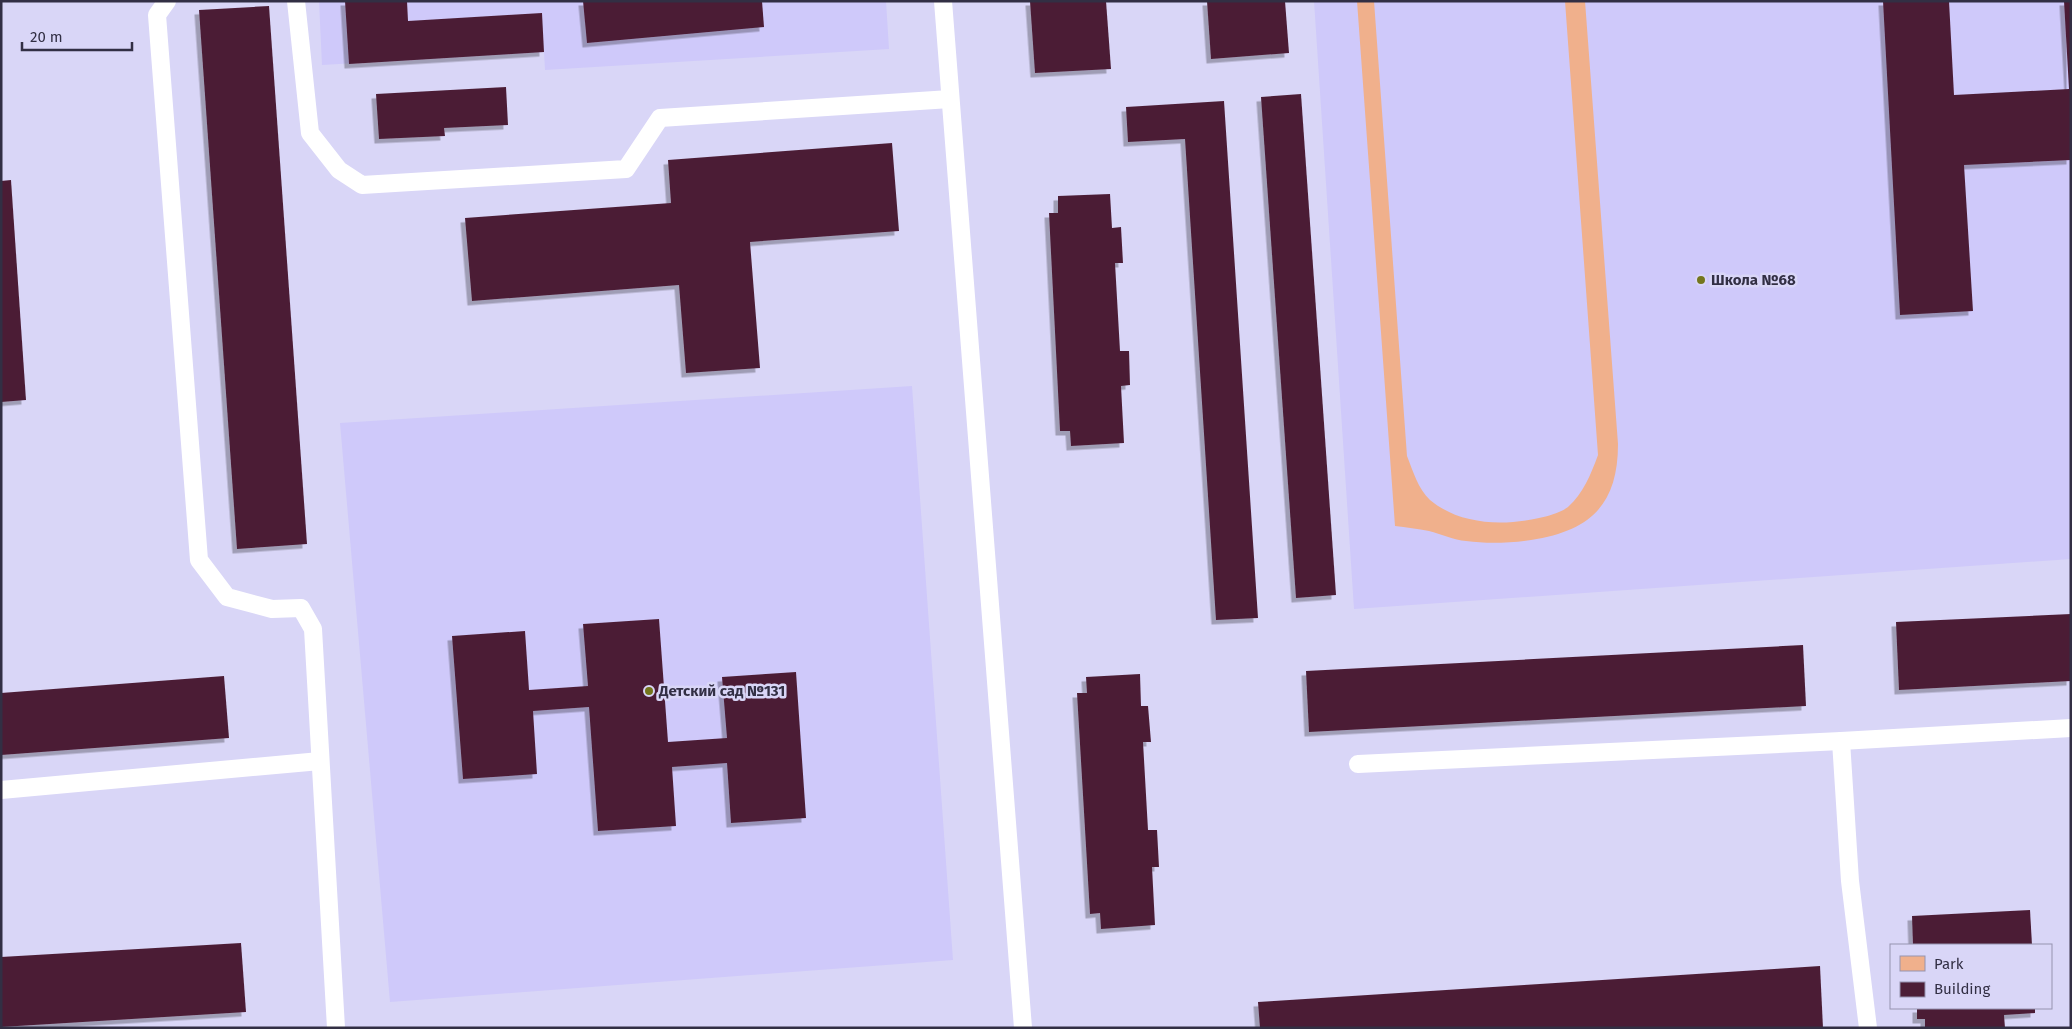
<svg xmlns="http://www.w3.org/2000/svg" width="2072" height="1029" font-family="'Fira Sans',sans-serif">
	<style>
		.built { fill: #cfc9fa }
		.green { fill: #f0b08c }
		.building { fill: #4c1e36; filter: url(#shadow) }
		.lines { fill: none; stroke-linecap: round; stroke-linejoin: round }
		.lane { stroke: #fff; stroke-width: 18 }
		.poi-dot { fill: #74761d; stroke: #d9d6f7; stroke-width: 2 }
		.labels { text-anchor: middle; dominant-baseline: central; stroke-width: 5; stroke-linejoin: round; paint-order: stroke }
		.poi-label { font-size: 15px; font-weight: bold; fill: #322f44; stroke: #d9d6f7; text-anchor: start }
	</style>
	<defs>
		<filter id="shadow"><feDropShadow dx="-4.5" dy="4.5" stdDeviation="0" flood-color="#0004"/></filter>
	</defs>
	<rect width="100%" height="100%" fill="#d9d6f7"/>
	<g class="built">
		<polygon points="319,1 886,1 889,49 545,70 544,52 322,65"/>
		<polygon points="1314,1 2071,1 2071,559 1354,609"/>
		<polygon points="912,386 953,960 390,1002 340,423"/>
	</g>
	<path class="green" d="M1357,1H1374L1407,456C1413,471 1418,489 1430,500C1460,525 1503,526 1539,518C1548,516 1560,513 1568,507C1583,494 1591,474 1598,455L1565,1H1585L1618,444C1618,505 1590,531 1531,540C1509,543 1488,544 1466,541C1454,540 1441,534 1429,531C1418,529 1406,527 1395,526Z"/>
	<g class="building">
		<polygon points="345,1 407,1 408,21 542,13 544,52 349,64"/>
		<polygon points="583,1 762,1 764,27 587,43"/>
		<polygon points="1030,1 1106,1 1111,69 1035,73"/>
		<polygon points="1207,1 1285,1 1289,53 1211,59"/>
		<polygon points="1883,1 1949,1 1954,95 2069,89 2064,1 2071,1 2071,160 1964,165 1973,311 1900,315"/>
		<polygon points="269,6 307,544 237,549 199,10"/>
		<polygon points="506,87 508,125 444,128 445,136 379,139 376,94"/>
		<polygon points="1301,94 1336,595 1296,598 1261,97"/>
		<polygon points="1224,101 1258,618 1216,620 1185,139 1128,142 1126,107"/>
		<polygon points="892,143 899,231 750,242 760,368 686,373 679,285 472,301 465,218 671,203 668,160"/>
		<polygon points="11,180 26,400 1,402 1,181"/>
		<polygon points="1110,194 1112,228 1121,227 1123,263 1115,263 1120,351 1129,351 1130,385 1121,386 1124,443 1071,446 1070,431 1060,431 1049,213 1058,213 1058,196"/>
		<polygon points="2071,614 2071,681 1899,690 1896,622"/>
		<polygon points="659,619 668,742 727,738 722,677 796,672 806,818 731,823 727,763 672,767 676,826 598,831 589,707 533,711 537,774 463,779 452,636 525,631 529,690 588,686 583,624"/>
		<polygon points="1803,645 1806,706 1309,732 1306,671"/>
		<polygon points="1140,674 1141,706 1148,706 1151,742 1143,742 1148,830 1157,830 1159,867 1152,867 1155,925 1101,929 1100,913 1090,914 1077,693 1087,693 1086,677"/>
		<polygon points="224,676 229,738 1,755 1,693"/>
		<polygon points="2030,910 2032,945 1913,945 1912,916"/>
		<polygon points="241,943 246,1012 1,1027 1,957"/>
		<polygon points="1820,966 1823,1028 1260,1028 1258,1002"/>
		<polygon points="1917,1008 2035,1008 2035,1013 2004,1015 2005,1028 1925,1028 1925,1019 1917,1019"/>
	</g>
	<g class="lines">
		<g class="lane">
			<polyline points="167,1 157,15 199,560 227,597 272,609 301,608 313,629 336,1028"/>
			<polyline points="296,1 310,133 339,170 362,185 626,169 660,118 950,99"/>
			<polyline points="943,1 1023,1028"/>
			<polyline points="1358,764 1841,741"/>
			<polyline points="1,790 320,761"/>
			<polyline points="1868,1028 1850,881 1841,741 2071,728"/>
		</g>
	</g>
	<g class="poi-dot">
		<circle cx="1701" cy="280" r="5"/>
		<circle cx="649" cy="691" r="5"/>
	</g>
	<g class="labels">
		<g class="poi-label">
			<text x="1711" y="280">Школа №68</text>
			<text x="659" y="691">Детский сад №131</text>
		</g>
	</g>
	<rect width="2072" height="1029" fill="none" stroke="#322f44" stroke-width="5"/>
	<rect x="1890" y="944" width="162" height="65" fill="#d9d6f7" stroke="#9693af"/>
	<rect x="1900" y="956" width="25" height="15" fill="#f0b08c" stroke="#9693af"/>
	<text x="1934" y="969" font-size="15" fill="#322f44">Park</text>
	<rect x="1900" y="982" width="25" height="15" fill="#4c1e36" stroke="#9693af"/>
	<text x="1934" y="994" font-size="15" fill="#322f44">Building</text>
	<path d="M22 42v8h110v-8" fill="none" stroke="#322f44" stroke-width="2.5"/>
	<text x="30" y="42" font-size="15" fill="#322f44" stroke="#d9d6f7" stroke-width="4" paint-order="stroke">20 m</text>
</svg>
